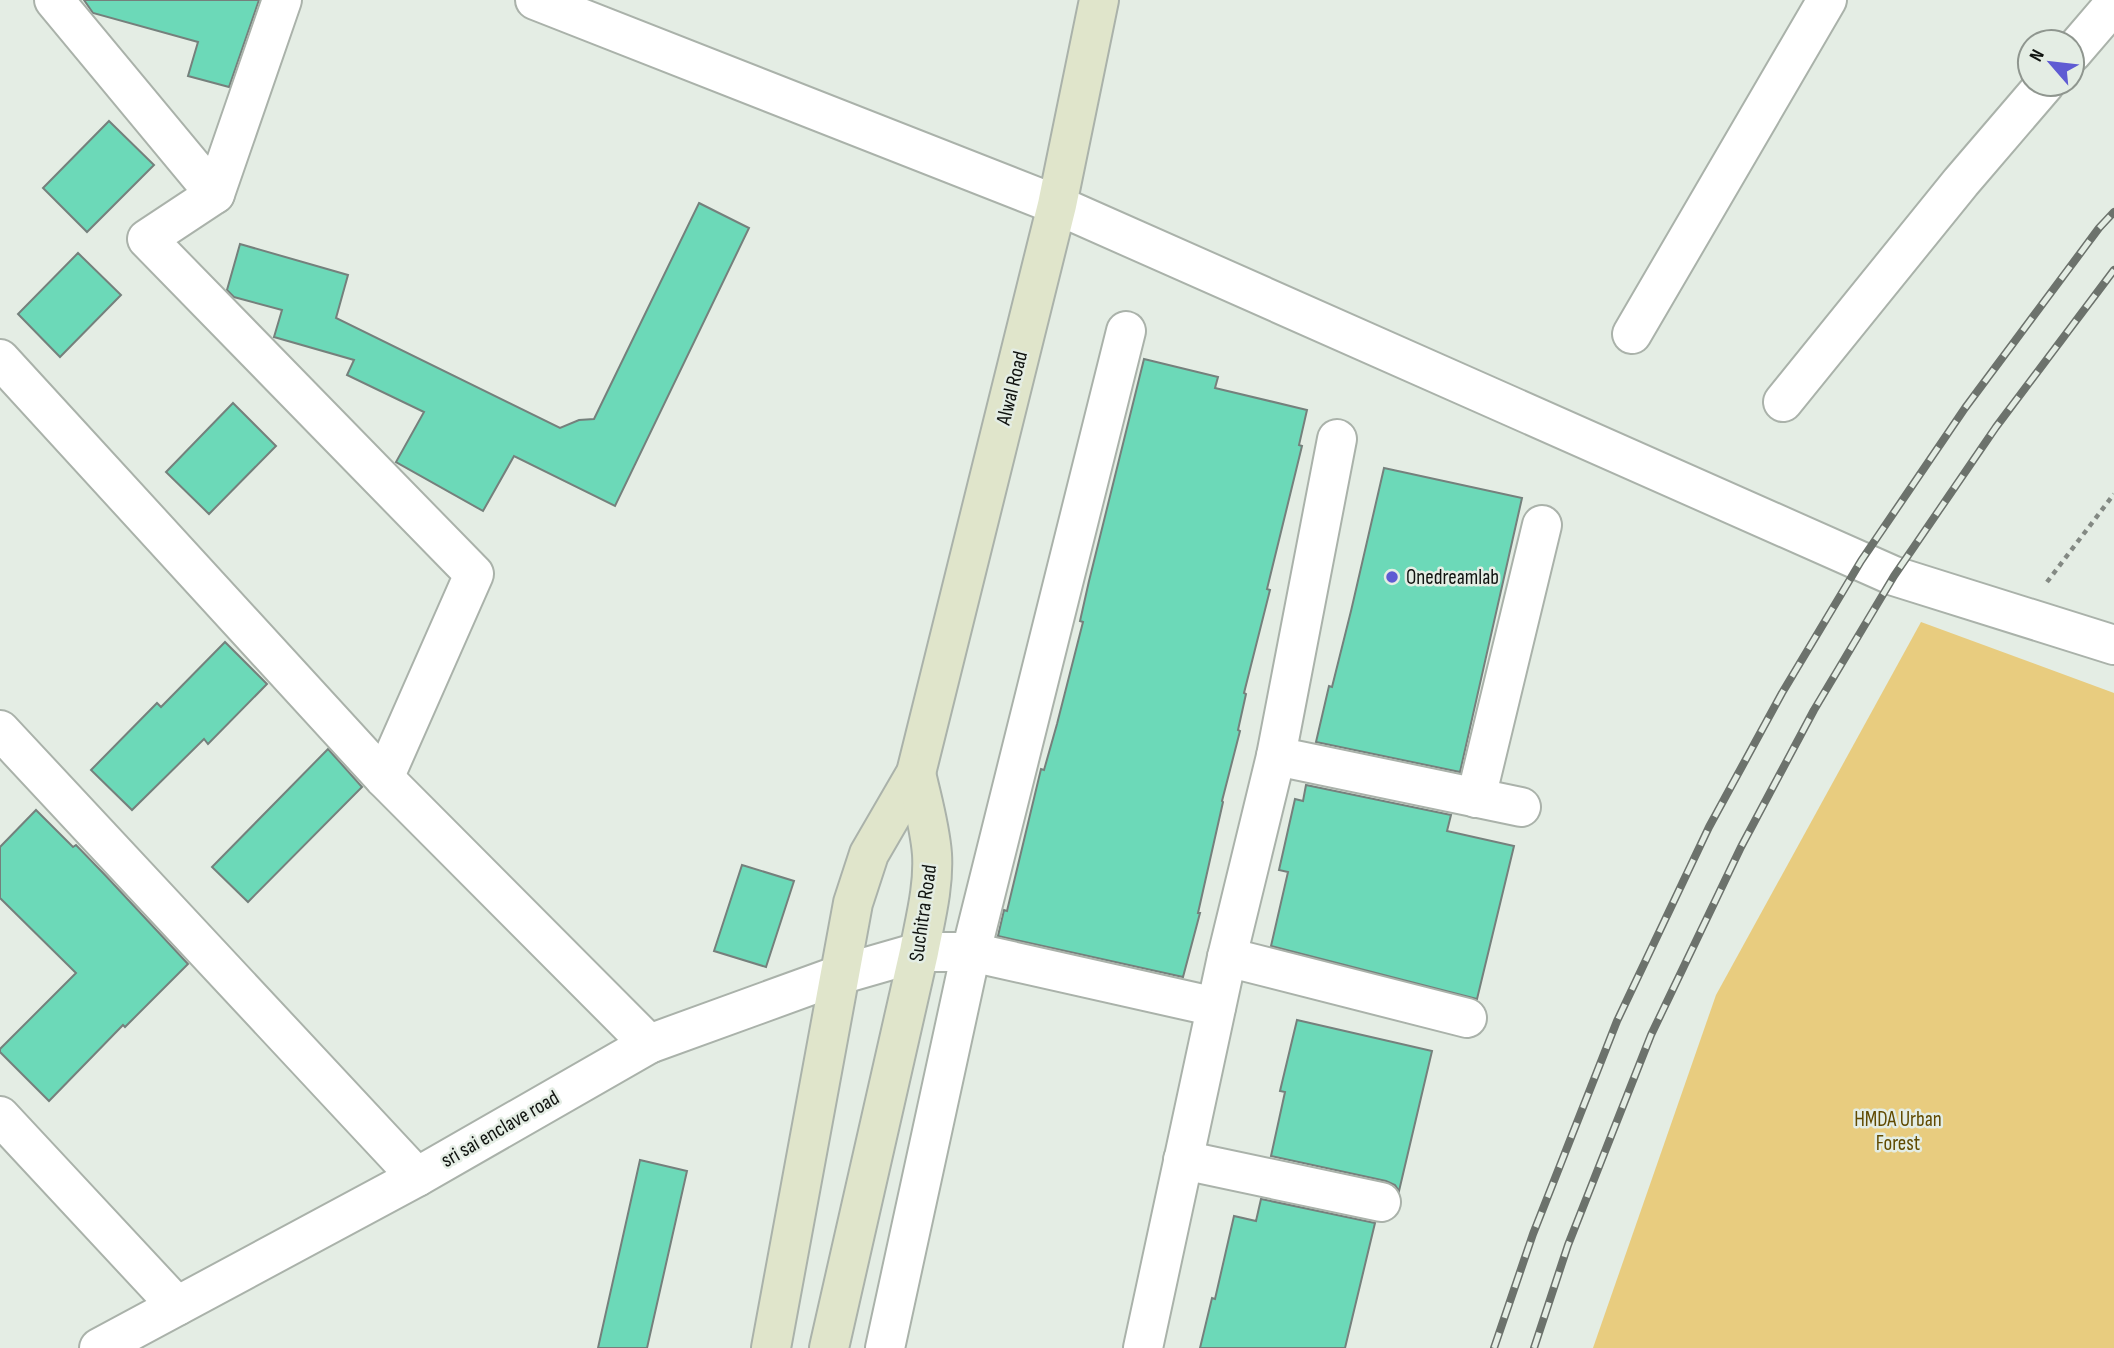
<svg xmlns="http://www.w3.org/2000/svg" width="2114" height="1348" font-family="'Sofia Sans Condensed',sans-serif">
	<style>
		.green { fill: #e8cc7f }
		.building { fill: #6cd9b8; stroke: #75807c; stroke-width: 2 }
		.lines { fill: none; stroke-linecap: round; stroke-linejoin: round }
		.minor-casing { stroke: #aab2aa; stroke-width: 42 }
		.tertiary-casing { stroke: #aab2aa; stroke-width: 42 }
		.secondary-casing { stroke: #aab2aa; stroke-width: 42 }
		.path { stroke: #838983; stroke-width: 4.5; stroke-dasharray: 5 5; stroke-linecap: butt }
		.minor { stroke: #fff; stroke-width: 38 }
		.tertiary { stroke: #fff; stroke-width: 38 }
		.secondary { stroke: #e0e5cb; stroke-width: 38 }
		.rail-casing { stroke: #6c726c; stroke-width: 8 }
		.rail { stroke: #e4ede4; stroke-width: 5; stroke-dasharray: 16; stroke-linecap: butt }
		.poi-dot { fill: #5f5bd3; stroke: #e4ede4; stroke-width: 2.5 }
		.labels { text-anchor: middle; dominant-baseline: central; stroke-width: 5; stroke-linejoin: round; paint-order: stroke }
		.street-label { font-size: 21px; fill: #101310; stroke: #e4ede4 }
		.poi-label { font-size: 21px; fill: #101310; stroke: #e4ede4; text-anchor: start }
		.park-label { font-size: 21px; fill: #604a01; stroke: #e4ede4 }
	</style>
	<rect width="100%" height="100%" fill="#e4ede4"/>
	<polygon class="green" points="1921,622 2114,693 2114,1348 1593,1348 1716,995"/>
	<g class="building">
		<polygon points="84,0 259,0 229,87 188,76 198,42 93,13"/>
		<polygon points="109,121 154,165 87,232 43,188"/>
		<polygon points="699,203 749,228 615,506 514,456 483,511 396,462 424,412 347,375 354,360 274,337 282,310 234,297 227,290 240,244 348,275 336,318 560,428 579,420 594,419"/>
		<polygon points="78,253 121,295 60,357 18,314"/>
		<polygon points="1144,359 1218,377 1215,388 1307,410 1299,445 1302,446 1267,589 1270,590 1244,693 1246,694 1238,730 1240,731 1222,801 1223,802 1198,913 1200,913 1183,977 998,936 1004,910 1007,911 1041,769 1044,770 1057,724 1083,622 1080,621 1089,581"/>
		<polygon points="233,403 276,446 209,514 166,472"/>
		<polygon points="1384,468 1522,498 1460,772 1316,742 1329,686 1332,687 1351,611"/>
		<polygon points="225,642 267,684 208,744 204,739 132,810 91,770 157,703 161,707"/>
		<polygon points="328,749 362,787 248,902 212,867"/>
		<polygon points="1306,785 1451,815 1447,831 1514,846 1477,999 1271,946 1288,872 1279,870 1295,799 1303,801"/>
		<polygon points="36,810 73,847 76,845 105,875 188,964 125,1027 123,1025 49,1101 0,1052 0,1049 76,973 0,898 0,847"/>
		<polygon points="742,865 794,881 766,967 714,951"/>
		<polygon points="1297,1020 1432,1051 1399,1191 1395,1185 1386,1181 1271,1156 1285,1092 1280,1091"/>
		<polygon points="640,1160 687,1171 647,1348 598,1348"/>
		<polygon points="1261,1199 1375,1223 1345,1348 1200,1348 1212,1298 1215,1299 1234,1216 1256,1221"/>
	</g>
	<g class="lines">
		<g class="minor-casing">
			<g id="minor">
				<polyline points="54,0 215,194"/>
				<polyline points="282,0 215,194 147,239 474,574 384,778"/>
				<polyline points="535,0 1057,205"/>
				<polyline points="2072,53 2114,4"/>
				<polyline points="1632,334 1827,0"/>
				<polyline points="0,359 384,778 649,1044"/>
				<polyline points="1783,402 1961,182 2045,84"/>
				<polyline points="0,730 417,1177"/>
				<polyline points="1276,756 1521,807"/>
				<polyline points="1476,798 1542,525"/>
				<polyline points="919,952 971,952 1216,1007"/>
				<polyline points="1227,957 1467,1018"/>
				<polyline points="0,1116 177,1306"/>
				<polyline points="1183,1160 1381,1202"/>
				<polyline points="885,1348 971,952 1126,331"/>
				<polyline points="1143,1348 1227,957 1276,756 1337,439"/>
			</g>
		</g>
		<g class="tertiary-casing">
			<g id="tertiary">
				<polyline points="1057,205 1894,576 2114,645"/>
				<polyline points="99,1348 417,1177 649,1044 839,975 919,952"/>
			</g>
		</g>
		<g class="secondary-casing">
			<g id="secondary">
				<polyline points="771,1348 853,903 869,854 916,773 1057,205 1099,0"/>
				<path d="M829,1348L919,952C925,920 934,887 932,854C930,827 922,800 916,773"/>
			</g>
		</g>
		<polyline class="path" points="2047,582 2114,494"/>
		<use href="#minor" class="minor"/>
		<use href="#tertiary" class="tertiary"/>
		<use href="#secondary" class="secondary"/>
		<g class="rail-casing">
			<g id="rail">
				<polyline points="1494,1348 1533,1234 1617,1021 1709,827 1782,693 1861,561 1965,408 2099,228 2114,212"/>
				<polyline points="1534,1348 1568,1245 1651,1035 1741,847 1814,710 1894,576 1996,427 2114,270"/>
			</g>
		</g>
		<use href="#rail" class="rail"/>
	</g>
	<circle class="poi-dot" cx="1392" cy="577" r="7"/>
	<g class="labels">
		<g class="street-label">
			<text transform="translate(1012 388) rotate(-76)">Alwal Road</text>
			<text transform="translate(923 913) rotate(-82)">Suchitra Road</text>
			<text transform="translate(500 1129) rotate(-30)">sri sai enclave road</text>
		</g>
		<g class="poi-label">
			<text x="1406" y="577">Onedreamlab</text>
		</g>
		<g class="park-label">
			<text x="1898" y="1119">HMDA Urban<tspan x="1898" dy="24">Forest</tspan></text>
		</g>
	</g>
	<g transform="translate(2051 63) rotate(298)"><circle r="33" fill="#e4ede4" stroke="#8f968f" stroke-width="2"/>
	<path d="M0-5L12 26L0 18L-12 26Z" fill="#5f5bd3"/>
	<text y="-10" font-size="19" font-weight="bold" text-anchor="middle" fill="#101310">N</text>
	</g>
</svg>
